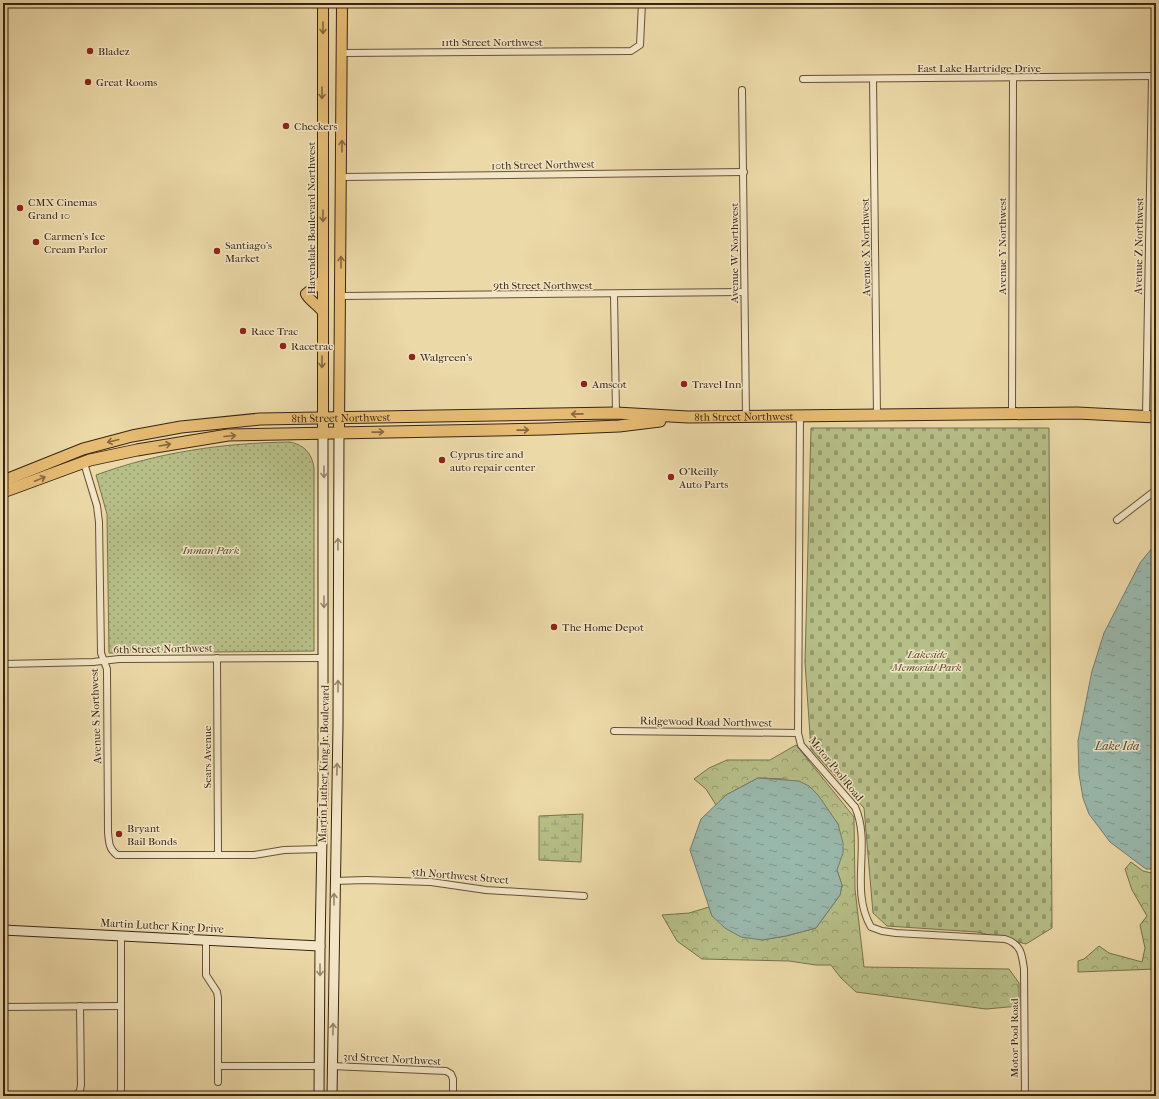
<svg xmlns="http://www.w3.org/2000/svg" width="1159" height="1099" font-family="'IM FELL French Canon',serif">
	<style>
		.grass { fill: url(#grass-dots); stroke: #78724d }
		.forest { fill: url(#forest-crowns); stroke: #78724d }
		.wetland { fill: url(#wetland-marsh); stroke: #78724d }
		.cemetery { fill: url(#cemetery-stones); stroke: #78724d }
		.water { fill: url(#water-ripples); stroke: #727d70 }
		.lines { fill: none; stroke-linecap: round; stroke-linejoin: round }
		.street-casing { stroke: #655138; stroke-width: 8 }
		.secondary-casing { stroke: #382412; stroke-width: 11 }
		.primary-casing { stroke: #382412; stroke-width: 12 }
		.highway-casing { stroke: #382412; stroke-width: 13 }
		.street { stroke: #f3e6c6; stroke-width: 6 }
		.secondary { stroke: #f3e6c6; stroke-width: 9 }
		.primary { stroke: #e6bc74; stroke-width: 10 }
		.highway { stroke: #e6bc74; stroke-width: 11 }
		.oneway { stroke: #86683e }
		.oneway2 { stroke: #96856c }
		.poi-dot { fill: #8f2418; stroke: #f3e6c6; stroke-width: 1.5 }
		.labels { text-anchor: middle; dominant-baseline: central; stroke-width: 3; stroke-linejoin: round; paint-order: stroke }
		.street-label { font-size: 11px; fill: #382412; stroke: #f3e6c6 }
		.poi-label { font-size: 11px; fill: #382412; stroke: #f3e6c6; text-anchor: start }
		.park-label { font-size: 11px; font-style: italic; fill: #584b30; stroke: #f3e6c6 }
		.water-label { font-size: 12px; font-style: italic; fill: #504939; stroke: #f3e6c6 }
	</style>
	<defs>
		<pattern id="grass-dots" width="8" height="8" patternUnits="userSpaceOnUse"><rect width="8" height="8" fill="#b7bf88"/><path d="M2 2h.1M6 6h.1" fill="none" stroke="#969b6e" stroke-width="1.8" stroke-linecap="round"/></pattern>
		<pattern id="forest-crowns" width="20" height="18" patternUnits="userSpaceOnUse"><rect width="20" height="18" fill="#b7bf88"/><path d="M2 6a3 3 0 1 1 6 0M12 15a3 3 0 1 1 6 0" fill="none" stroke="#969b6e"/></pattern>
		<pattern id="wetland-marsh" width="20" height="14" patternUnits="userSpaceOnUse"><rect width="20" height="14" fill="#b7bf88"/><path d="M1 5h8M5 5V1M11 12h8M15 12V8" fill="none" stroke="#969b6e"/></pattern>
		<pattern id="cemetery-stones" width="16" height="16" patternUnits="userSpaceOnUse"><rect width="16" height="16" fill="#b7bf88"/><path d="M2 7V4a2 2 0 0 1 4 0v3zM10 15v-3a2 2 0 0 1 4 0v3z" fill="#969b6e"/></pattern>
		<pattern id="water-ripples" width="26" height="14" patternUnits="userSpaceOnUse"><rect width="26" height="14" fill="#99b9ae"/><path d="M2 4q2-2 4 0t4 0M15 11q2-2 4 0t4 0" fill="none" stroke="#7e968c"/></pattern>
	</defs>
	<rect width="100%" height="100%" fill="#ecd9a8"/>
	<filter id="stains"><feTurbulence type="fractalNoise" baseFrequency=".005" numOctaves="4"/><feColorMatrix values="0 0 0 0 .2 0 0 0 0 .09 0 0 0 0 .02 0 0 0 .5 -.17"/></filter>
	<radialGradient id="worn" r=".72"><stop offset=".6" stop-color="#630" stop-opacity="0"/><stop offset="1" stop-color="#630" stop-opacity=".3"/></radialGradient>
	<path class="grass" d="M290,442C304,445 312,453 314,468V651L109,653L107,514L96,475C159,452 223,443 290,442Z"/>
	<g class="forest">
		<polygon points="796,745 854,817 855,889 864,967 1009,969 1019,983 1019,1006 986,1009 856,992 841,978 831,965 816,965 789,961 702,959 677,941 662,915 689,913 709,907 712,916 762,940 786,936 816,928 840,895 842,885 837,870 838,824 828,811 785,779 758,778 726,795 716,805 706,789 694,779 709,768 727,760 770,760"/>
		<polygon points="1131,862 1143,871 1156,874 1156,969 1078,972 1078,961 1084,959 1099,946 1109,953 1142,962 1145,948 1140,925 1147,916 1132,890 1125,869"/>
	</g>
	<polygon class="wetland" points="583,814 581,862 539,860 539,816"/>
	<polygon class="cemetery" points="811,428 1049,428 1052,928 1026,944 977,932 887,926 873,913 864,808 811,749 805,663"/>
	<g class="water">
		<polygon points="1156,543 1156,869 1146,869 1110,842 1089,814 1083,798 1079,774 1078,741 1092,671 1104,633 1140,563"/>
		<polygon points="758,778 799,781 809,786 818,795 838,824 843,843 843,853 837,870 842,885 840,895 816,928 786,936 762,940 741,937 725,928 712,916 690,850 701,819 726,795"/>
	</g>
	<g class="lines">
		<g class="street-casing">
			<g id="street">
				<polyline points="342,53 631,51 640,45 642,3"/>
				<polyline points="803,79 1156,76"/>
				<polyline points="873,79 877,415"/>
				<polyline points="742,90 746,417"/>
				<polyline points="342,177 744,172"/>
				<polyline points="614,295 616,413"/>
				<polyline points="341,296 744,292"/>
				<polyline points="1012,413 1013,78"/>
				<path d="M800,416L798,733L801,745L855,807C872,844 849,889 871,927L882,931L896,933L1005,939C1021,944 1022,954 1024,969L1025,1096"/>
				<polyline points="1146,416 1152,76"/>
				<path d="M84,463L97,506L99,522L101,653L107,669L108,832C109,843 109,849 117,855H254L284,850L322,849"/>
				<polyline points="1117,520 1156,490"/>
				<polyline points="217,658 218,855"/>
				<polyline points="3,664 93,662 119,659 323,658"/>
				<polyline points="614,731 798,733"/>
				<polyline points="334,881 366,880 431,882 486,890 584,896"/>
				<polyline points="121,935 121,1096"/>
				<polyline points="206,941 206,975 217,992 218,998 218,1082"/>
				<polyline points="3,1007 121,1006"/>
				<polyline points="218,1066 319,1066"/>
				<polyline points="332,1066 446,1071 451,1074 453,1079 453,1096"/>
				<polyline points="75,1096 80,1091 81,1085 80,1006"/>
			</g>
		</g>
		<g class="secondary-casing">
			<g id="secondary">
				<polyline points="3,930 320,946"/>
				<polyline points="319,1096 320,946 323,783 323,433"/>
				<polyline points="332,1096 338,725 339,432"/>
			</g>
		</g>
		<g class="primary-casing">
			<g id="primary">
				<polyline points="323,3 323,433"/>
				<path d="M322,281L306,294C309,300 318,305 323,312"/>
				<polyline points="339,432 342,3"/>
			</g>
		</g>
		<g class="highway-casing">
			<g id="highway">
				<path id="s1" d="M3,481L83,449L132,436L181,427L260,419L616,413L688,417L1077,413L1156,417"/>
				<polyline points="3,492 90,460 137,450 228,435 545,429 619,426 660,421"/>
			</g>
		</g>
		<use href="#street" class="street"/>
		<use href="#secondary" class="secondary"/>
		<use href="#primary" class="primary"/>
		<use href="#highway" class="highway"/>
	</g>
	<defs><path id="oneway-shaft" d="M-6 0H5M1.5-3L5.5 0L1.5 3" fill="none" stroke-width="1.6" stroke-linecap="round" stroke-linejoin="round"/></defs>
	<g class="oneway">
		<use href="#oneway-shaft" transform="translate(323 28) rotate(90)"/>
		<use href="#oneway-shaft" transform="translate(322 93) rotate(90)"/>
		<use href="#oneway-shaft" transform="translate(342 146) rotate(-90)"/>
		<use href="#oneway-shaft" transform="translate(323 216) rotate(90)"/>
		<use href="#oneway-shaft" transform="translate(341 262) rotate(-90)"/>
		<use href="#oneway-shaft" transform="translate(322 362) rotate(90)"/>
		<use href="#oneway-shaft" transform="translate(577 414) rotate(179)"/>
		<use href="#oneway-shaft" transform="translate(523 430) rotate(-1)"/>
		<use href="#oneway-shaft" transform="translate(378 432) rotate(-1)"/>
		<use href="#oneway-shaft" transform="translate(230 436) rotate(-5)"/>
		<use href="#oneway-shaft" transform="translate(113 441) rotate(166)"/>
		<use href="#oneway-shaft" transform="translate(165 445) rotate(-10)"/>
		<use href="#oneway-shaft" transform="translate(40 479) rotate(-22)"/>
	</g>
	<g class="oneway2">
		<use href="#oneway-shaft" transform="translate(324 472) rotate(90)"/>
		<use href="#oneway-shaft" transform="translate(338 544) rotate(-90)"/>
		<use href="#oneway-shaft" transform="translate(324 602) rotate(90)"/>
		<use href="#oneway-shaft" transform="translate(338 686) rotate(-90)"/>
		<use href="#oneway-shaft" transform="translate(337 769) rotate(-89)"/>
		<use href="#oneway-shaft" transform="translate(334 899) rotate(-90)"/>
		<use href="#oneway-shaft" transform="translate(320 970) rotate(90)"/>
		<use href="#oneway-shaft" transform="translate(333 1029) rotate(-89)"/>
	</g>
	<g class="poi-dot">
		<circle cx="90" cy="51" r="4"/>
		<circle cx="88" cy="82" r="4"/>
		<circle cx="286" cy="126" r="4"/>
		<circle cx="20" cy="208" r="4"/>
		<circle cx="36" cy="242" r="4"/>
		<circle cx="217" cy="251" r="4"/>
		<circle cx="243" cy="331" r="4"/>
		<circle cx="283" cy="346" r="4"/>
		<circle cx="412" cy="357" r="4"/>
		<circle cx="584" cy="384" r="4"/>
		<circle cx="684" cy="384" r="4"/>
		<circle cx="442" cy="460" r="4"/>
		<circle cx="671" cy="477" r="4"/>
		<circle cx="554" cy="627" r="4"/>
		<circle cx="119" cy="834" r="4"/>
	</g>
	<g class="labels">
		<g class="street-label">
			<text x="492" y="42">11th Street Northwest</text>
			<text x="979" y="68">East Lake Hartridge Drive</text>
			<text transform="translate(543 165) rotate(-1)">10th Street Northwest</text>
			<text transform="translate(311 218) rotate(-90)">Havendale Boulevard Northwest</text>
			<text transform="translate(1002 246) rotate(-90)">Avenue Y Northwest</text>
			<text transform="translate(1139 246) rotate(-89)">Avenue Z Northwest</text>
			<text transform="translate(866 247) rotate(-91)">Avenue X Northwest</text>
			<text transform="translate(734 253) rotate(-90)">Avenue W Northwest</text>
			<text x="543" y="285">9th Street Northwest</text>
			<text stroke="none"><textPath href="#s1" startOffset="750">8th Street Northwest</textPath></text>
			<text stroke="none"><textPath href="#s1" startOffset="347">8th Street Northwest</textPath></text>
			<text transform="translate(163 649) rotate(-1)">6th Street Northwest</text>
			<text transform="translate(96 716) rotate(-92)">Avenue S Northwest</text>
			<text transform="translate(706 722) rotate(1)">Ridgewood Road Northwest</text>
			<text transform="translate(207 757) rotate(-90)">Sears Avenue</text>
			<text transform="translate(324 764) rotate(-89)">Martin Luther King Jr. Boulevard</text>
			<text transform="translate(836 769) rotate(51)">Motor Pool Road</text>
			<text transform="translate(460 876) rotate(5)">5th Northwest Street</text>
			<text transform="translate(162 926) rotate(3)">Martin Luther King Drive</text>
			<text transform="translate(1014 1038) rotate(-90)">Motor Pool Road</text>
			<text transform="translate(392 1059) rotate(3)">3rd Street Northwest</text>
		</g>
		<g class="poi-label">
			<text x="98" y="51">Bladez</text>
			<text x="96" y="82">Great Rooms</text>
			<text x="294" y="126">Checkers</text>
			<text x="28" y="202">CMX Cinemas<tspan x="28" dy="13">Grand 10</tspan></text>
			<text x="44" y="236">Carmen's Ice<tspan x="44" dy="13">Cream Parlor</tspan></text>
			<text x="225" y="245">Santiago's<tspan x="225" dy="13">Market</tspan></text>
			<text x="251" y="331">Race Trac</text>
			<text x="291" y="346">Racetrac</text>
			<text x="420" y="357">Walgreen's</text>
			<text x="592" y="384">Amscot</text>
			<text x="692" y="384">Travel Inn</text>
			<text x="450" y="454">Cyprus tire and<tspan x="450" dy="13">auto repair center</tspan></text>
			<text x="679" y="471">O'Reilly<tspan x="679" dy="13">Auto Parts</tspan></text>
			<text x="562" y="627">The Home Depot</text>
			<text x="127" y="828">Bryant<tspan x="127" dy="13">Bail Bonds</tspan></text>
		</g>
		<g class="park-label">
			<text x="211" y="550">Inman Park</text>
			<text x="927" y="654">Lakeside<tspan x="927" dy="13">Memorial Park</tspan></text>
		</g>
		<g class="water-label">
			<text x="1117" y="746">Lake Ida</text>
		</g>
	</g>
	<rect width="1159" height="1099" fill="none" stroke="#ecd9a8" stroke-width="16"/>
	<rect x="4" y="4" width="1151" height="1091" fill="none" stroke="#382412" stroke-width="2"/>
	<rect x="8" y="8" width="1143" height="1083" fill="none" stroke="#382412"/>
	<rect width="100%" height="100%" filter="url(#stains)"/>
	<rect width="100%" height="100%" fill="url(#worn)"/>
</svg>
